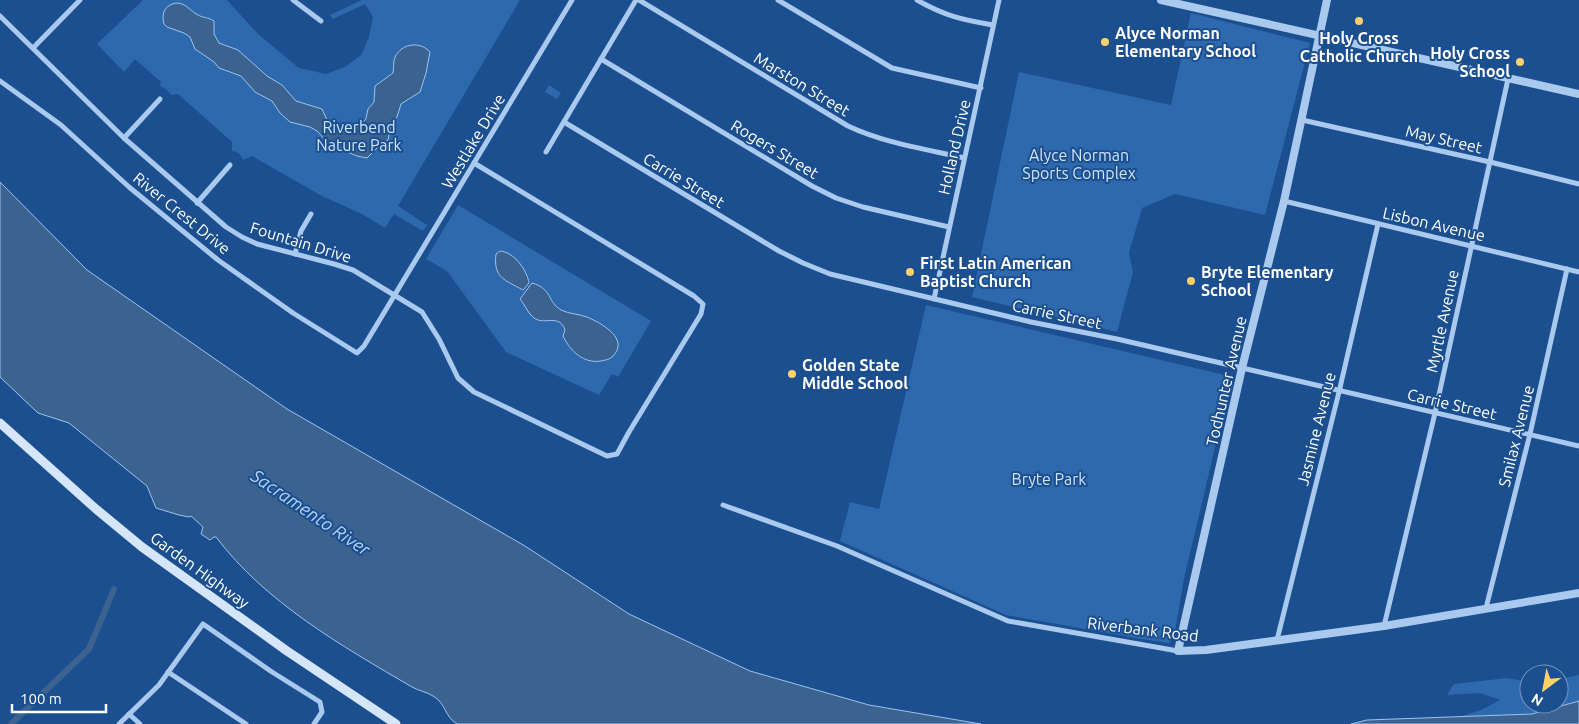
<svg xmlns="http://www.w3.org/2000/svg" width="1579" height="724" font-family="Ubuntu,sans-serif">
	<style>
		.green { fill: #2e69ad }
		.water { fill: #3c6290; stroke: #9cc4f0 }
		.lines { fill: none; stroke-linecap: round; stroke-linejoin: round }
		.canal { stroke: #3c6290; stroke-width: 6 }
		.minor { stroke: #a9c9ee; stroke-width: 5 }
		.tertiary { stroke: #a9c9ee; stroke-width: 8 }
		.secondary { stroke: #d6e6fa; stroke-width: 9 }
		.poi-dot { fill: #ffd166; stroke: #1b4f8f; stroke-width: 2 }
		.labels { text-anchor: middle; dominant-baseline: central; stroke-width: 4; stroke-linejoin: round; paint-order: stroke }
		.poi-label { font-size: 16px; font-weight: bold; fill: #fff; stroke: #1b4f8f; text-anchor: start }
		.street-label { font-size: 16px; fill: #fff; stroke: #1b4f8f }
		.park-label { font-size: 16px; fill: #cfe3fa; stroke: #1b4f8f }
		.water-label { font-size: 18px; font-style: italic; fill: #b5d3f5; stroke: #1b4f8f }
	</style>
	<rect width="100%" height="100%" fill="#1b4f8f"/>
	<g class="green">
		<polygon points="143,0 227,0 258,34 299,68 326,74 345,67 361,55 369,37 373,17 365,4 333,19 330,15 362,0 520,0 398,206 427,225 423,231 394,214 385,228 362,214 322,196 252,156 243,160 239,153 232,151 232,142 178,94 171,95 166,89 160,86 161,82 135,59 124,72 97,44"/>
		<polygon points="1191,13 1310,43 1265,215 1175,194 1142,208 1129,253 1133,272 1117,332 972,297 1019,72 1171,105"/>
		<polygon points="549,85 561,93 557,99 545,92"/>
		<polygon points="458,205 651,321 618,377 612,374 599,395 506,352 447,271 426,259"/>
		<polygon points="926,305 1229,376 1230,384 1184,579 1174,637 1169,643 1141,639 1006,615 840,541 850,502 879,509"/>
		<polygon points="1579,675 1579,701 1532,714 1456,718 1481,710 1500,700 1480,693 1447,695 1454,684 1507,678 1529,682 1529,704 1559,704 1559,679"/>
	</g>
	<g class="water">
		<path d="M176,3C186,3 189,10 198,15C203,18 208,17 214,21V34L219,43L238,50L267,76L282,85L296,101L322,109L328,122L335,130L342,132L358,127L366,119L368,109L374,102L375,86L393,73C394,68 393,61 395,57C402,43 420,41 430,52L426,73L420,92L401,104L397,117L391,125L388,140L377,148L367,158L357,156L345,151L340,147L330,145L317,131L310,127L290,122L280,113L272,101L255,92L241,76L219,68L214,62L195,49L190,37L184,33L167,27L164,24C161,13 165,5 176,3Z"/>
		<path d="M0,182L87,270L287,409L525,546L629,614L750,671L869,705L981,724H457C444,716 446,703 433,696C427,692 419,691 412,687C342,646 266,603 216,537H214L210,540L201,534L203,527L191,516L189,517L179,515L156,508L147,486L69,423L38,413L0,377Z"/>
		<path d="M500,251C514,252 527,270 529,283L523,290C505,280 493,278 496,254Z"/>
		<path d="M532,283C553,289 547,302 561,310C569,314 579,314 587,317C601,323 631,339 612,357C608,360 605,360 601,361C584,364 570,351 563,336L565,330C560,315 547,323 538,320C529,317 526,306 520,299Z"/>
		<polygon points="1579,701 1579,724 1351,724 1367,720 1532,714"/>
	</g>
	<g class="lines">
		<polyline class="canal" points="11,724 89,649 114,589"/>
		<g class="minor">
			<polyline points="293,0 321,21"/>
			<path d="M639,0L848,126C884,143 925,149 964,158"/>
			<polyline points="778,0 892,68 981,88"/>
			<path d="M917,0C945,16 963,20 993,25"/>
			<polyline points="0,16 124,138 226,227 242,237 257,244 334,264 353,270 422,312 439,339 458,378 474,392 607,456 617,454 629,432 701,314 703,304 694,296 474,163"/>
			<polyline points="33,48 80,0"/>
			<polyline points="601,59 812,186 836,198 863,207 949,227"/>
			<polyline points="0,81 61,125 129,187 218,260 293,313 357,353 364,346 572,0"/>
			<polyline points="1302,120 1490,162 1579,184"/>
			<polyline points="564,122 779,251 803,263 830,274 1031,322 1117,339 1579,446"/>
			<polyline points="124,138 160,99"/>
			<polyline points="546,152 636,0"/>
			<polyline points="1284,201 1579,272"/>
			<polyline points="197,203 230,165"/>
			<polyline points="295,254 301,231 311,214"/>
			<polyline points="934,299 999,0"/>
			<polyline points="723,505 837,546 1008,621 1178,651"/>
			<polyline points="1486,608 1530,434 1567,269"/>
			<polyline points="1384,626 1435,413 1508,79"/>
			<polyline points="1277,640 1339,392 1378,224"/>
			<polyline points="168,672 246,724"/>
			<polyline points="129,714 140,724"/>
			<polyline points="119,724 159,685 203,624 272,672 320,702 322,712 314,724"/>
		</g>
		<g class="tertiary">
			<polyline points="1161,0 1579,94"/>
			<polyline points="1327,0 1284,201 1242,368 1178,651 1206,650 1384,626 1579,593"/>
		</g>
		<polyline class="secondary" points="0,423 96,509 142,547 287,651 396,724"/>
	</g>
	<g class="poi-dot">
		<circle cx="1359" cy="21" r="5"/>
		<circle cx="1105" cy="42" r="5"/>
		<circle cx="1520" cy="62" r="5"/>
		<circle cx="910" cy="272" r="5"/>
		<circle cx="1191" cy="281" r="5"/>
		<circle cx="792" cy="374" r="5"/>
	</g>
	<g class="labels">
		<g class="poi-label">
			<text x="1115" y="33">Alyce Norman<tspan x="1115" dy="18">Elementary School</tspan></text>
			<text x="1359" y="38" text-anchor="middle">Holy Cross<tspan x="1359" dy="18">Catholic Church</tspan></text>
			<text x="1510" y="53" text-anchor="end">Holy Cross<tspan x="1510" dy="18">School</tspan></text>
			<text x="920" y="263">First Latin American<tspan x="920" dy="18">Baptist Church</tspan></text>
			<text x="1201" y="272">Bryte Elementary<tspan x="1201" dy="18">School</tspan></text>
			<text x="802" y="365">Golden State<tspan x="802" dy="18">Middle School</tspan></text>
		</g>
		<g class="street-label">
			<text transform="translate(802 84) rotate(31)">Marston Street</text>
			<text transform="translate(1444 139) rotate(13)">May Street</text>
			<text transform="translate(473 141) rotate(-59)">Westlake Drive</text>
			<text transform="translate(954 147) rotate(-77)">Holland Drive</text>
			<text transform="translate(775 149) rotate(31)">Rogers Street</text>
			<text transform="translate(684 180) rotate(31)">Carrie Street</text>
			<text transform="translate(182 213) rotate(39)">River Crest Drive</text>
			<text transform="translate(1434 224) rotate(13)">Lisbon Avenue</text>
			<text transform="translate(301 242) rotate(17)">Fountain Drive</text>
			<text transform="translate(1057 314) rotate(12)">Carrie Street</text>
			<text transform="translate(1442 321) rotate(-78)">Myrtle Avenue</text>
			<text transform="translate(1226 381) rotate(-77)">Todhunter Avenue</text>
			<text transform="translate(1452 404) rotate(13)">Carrie Street</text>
			<text transform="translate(1316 429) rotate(-76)">Jasmine Avenue</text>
			<text transform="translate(1516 436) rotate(-76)">Smilax Avenue</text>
			<text transform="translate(200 570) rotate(36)">Garden Highway</text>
			<text transform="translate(1143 629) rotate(7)">Riverbank Road</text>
		</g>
		<g class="park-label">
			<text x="359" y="127">Riverbend<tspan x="359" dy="18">Nature Park</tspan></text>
			<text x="1079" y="155">Alyce Norman<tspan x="1079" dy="18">Sports Complex</tspan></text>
			<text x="1049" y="479">Bryte Park</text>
		</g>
		<g class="water-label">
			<text transform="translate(311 512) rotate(34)">Sacramento River</text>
		</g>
	</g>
	<g transform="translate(1544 689) rotate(212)"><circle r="24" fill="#1b4f8f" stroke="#7695bc"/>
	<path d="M0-4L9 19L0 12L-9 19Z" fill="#ffd166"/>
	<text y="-8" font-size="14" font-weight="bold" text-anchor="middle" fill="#ffffff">N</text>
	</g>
	<path d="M12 704v8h94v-8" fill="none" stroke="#ffffff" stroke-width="2.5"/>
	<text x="20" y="704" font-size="15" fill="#ffffff" stroke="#1b4f8f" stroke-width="4" paint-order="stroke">100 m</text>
</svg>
